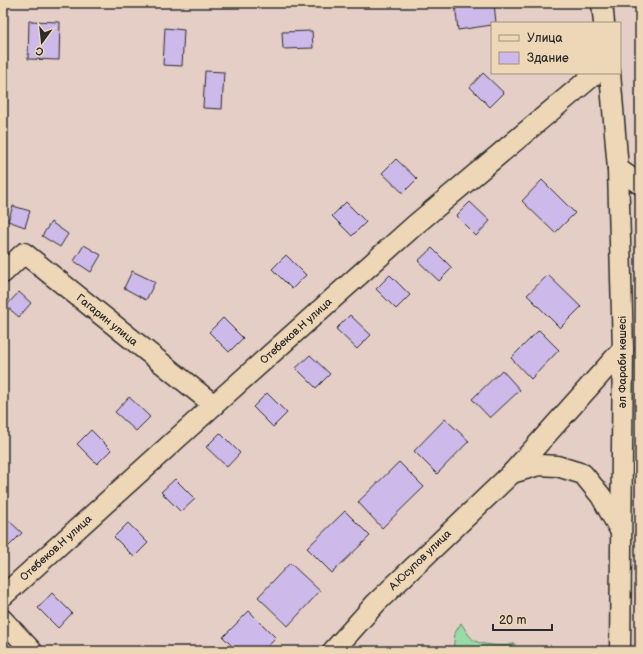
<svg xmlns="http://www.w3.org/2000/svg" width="643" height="654" font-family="'Balsamiq Sans',sans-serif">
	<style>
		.green { fill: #98dba7; stroke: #628369 }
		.building { fill: #cdb9ea; stroke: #2b2b2b }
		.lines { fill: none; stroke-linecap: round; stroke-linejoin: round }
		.minor-casing { stroke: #2b2b2b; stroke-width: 23 }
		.minor { stroke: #eed7b7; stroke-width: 20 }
		.labels { text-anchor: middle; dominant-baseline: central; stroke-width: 4; stroke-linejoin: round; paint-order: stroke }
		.street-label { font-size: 11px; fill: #2b2b2b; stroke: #eed7b7 }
	</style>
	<rect width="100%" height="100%" fill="#e4cec6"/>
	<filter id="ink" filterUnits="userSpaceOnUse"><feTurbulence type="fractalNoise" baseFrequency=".025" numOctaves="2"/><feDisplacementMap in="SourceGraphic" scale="8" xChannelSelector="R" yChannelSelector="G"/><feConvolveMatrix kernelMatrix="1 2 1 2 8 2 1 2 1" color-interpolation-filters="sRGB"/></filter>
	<g filter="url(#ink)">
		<path class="green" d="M461,623C465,629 469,637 475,641C483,645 508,648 515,643L513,651H453L455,633Z"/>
		<g class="building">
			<polygon points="460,3 494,3 496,23 492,23 492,25 458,30 455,4"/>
			<polygon points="29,21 60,22 59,60 28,59"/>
			<polygon points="165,28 184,30 182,66 163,65"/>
			<polygon points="312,31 313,48 283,49 282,32"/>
			<polygon points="205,71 224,72 222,109 203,108"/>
			<polygon points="483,73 504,93 490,107 470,87"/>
			<polygon points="396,159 417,179 403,193 382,173"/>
			<polygon points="542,180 575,213 555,233 522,201"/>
			<polygon points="346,202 366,222 352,236 332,216"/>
			<polygon points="470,202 490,221 476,236 456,216"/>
			<polygon points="13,206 30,211 25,227 8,221"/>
			<polygon points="51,222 68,234 60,247 42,236"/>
			<polygon points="84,245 101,255 91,272 74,261"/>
			<polygon points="432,248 452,268 439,281 418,261"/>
			<polygon points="286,255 306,275 292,289 272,269"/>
			<polygon points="132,271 155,282 146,300 124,288"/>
			<polygon points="390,275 410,295 396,309 376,289"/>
			<polygon points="548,275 581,307 560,328 527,295"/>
			<polygon points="19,292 31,303 19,317 6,306"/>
			<polygon points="350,315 371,335 357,349 336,329"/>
			<polygon points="223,318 243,338 229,352 209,332"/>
			<polygon points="539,330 559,350 531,379 511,358"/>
			<polygon points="310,355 330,374 316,388 296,368"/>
			<polygon points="502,370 520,390 490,418 472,399"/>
			<polygon points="267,393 287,413 273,427 253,407"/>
			<polygon points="129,397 150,417 136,431 115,412"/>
			<polygon points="445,419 469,441 437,474 414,451"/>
			<polygon points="91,430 111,450 97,464 77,444"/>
			<polygon points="220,433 240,453 227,467 206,447"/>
			<polygon points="399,462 424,487 382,528 358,502"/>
			<polygon points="175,479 195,499 181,512 161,492"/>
			<polygon points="345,511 370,536 332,573 307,548"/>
			<polygon points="3,515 22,533 8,547 3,542"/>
			<polygon points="128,523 148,543 134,557 114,537"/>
			<polygon points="290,563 320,591 288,626 258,597"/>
			<polygon points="52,593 72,613 58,628 38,608"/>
			<polygon points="249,611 276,638 263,651 237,651 223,637"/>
		</g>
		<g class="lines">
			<g class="minor-casing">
				<g id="minor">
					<polyline points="602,3 604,23"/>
					<polyline points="610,73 618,169 623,349 620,651"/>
					<polyline points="618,169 640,184"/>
					<polyline points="3,273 24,253 214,405"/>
					<polyline points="512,473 539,465 557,466 583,474 601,496 620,530"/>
					<polyline points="3,596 214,405 415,225 596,73"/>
					<polyline points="3,620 32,651"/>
					<polyline points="333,651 376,603 512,473 623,349"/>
				</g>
			</g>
			<use href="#minor" class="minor"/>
		</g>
	</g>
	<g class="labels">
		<g class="street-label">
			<text transform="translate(107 320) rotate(39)">Гагарин улица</text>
			<text transform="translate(296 331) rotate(-42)">Отебеков.Н улица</text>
			<text transform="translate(622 362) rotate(-90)">әл Фараби көшесі</text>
			<text transform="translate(56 548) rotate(-42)">Отебеков.Н улица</text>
			<text transform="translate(420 560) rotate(-44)">А.Юсупов улица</text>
		</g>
	</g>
	<rect width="643" height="654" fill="none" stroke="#eed7b7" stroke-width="16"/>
	<rect x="8" y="8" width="627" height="638" fill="none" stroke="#2b2b2b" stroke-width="1.5" filter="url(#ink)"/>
	<rect x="491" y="22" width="130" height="52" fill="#eed7b7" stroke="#a0927f"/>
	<rect x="499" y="35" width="20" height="6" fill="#eed7b7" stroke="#a0927f"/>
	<text x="527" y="42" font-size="12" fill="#2b2b2b">Улица</text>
	<rect x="499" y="52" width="20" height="12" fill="#cdb9ea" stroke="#a0927f"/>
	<text x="527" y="62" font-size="12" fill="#2b2b2b">Здание</text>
	<g transform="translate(42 42) rotate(195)" stroke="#eed7b7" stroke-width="3" paint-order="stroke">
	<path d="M0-3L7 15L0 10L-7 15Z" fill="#2b2b2b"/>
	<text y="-6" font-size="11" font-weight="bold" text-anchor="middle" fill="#2b2b2b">С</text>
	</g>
	<path d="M493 624v6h59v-6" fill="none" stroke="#2b2b2b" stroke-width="2"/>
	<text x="499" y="624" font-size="12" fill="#2b2b2b" stroke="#eed7b7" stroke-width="3" paint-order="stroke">20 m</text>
</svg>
